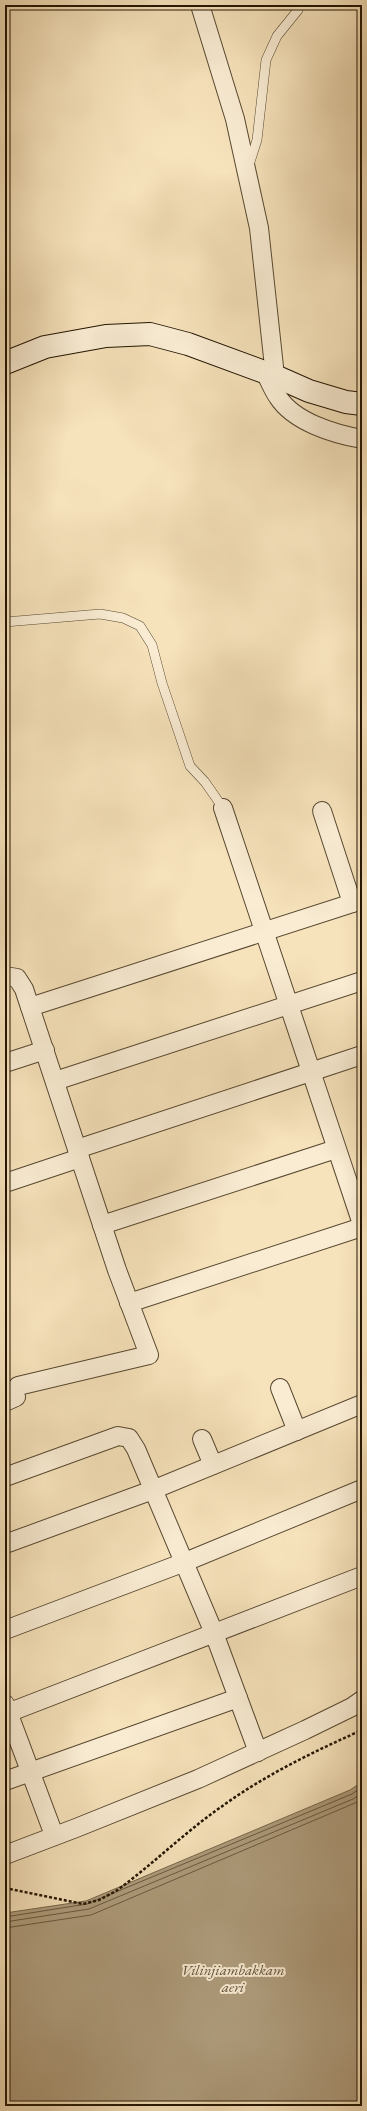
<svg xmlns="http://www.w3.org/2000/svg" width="367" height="2111" font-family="'EB Garamond',serif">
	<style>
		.water { fill: #ae9c7c; stroke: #76664b }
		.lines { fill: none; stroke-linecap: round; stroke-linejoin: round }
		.shore { stroke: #68583f; stroke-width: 1 }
		.lane-casing { stroke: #574830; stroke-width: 10 }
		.street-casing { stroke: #574830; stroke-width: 20 }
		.secondary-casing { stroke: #221402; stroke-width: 24 }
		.path { stroke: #221402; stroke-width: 2.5; stroke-dasharray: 3 2; stroke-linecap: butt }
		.lane { stroke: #f9ecd3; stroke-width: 9 }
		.street { stroke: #f9ecd3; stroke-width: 18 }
		.secondary { stroke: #f9ecd3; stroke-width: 22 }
		.labels { text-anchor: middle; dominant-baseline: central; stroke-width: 4; stroke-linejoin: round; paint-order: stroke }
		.water-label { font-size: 15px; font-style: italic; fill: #615139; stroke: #f9ecd3 }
	</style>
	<rect width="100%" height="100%" fill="#f6e2bb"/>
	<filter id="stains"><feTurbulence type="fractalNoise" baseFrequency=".005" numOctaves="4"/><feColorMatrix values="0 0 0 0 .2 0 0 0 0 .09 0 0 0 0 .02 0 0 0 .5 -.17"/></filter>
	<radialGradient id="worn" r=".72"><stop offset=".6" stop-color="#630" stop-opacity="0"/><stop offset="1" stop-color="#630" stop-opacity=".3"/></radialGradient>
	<polygon class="water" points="362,1782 362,2106 5,2106 5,1913 86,1901 350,1790"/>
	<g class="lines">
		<g class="shore">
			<polyline points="5,1917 87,1904 352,1794 362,1787"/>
			<polyline points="5,1922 89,1909 353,1799 362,1793"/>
			<polyline points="5,1928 91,1915 362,1800"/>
		</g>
		<g class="lane-casing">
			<g id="lane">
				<polyline points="249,165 257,140 266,60 277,36 298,10"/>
				<polyline points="5,622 100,614 123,618 140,626 152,645 162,683 190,766 205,782 223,808"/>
			</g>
		</g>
		<g class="street-casing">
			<g id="street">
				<polyline points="200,5 235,119 259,228 275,376"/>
				<path d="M265,372C269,380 273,390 278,397C294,422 334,434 362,439"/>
				<polyline points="223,808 362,1224"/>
				<polyline points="322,811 352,903"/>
				<polyline points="5,976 17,978 24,989 117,1270 149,1355 18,1386"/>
				<polyline points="30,1007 362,900"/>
				<polyline points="5,1063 45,1050"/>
				<polyline points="55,1081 362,981"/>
				<polyline points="77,1149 362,1055"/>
				<polyline points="5,1183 80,1158"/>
				<polyline points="102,1225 336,1149"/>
				<polyline points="129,1303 362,1227"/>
				<polyline points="280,1388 297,1431"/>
				<polyline points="5,1402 16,1397"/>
				<polyline points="202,1439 213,1465"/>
				<polyline points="5,1477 118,1436 129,1438 136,1449 214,1633 258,1752"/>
				<polyline points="5,1544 150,1491 362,1404"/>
				<polyline points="5,1630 185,1562 362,1489"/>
				<polyline points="5,1704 54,1835"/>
				<polyline points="5,1714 362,1576"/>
				<polyline points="5,1781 238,1698"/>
				<polyline points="5,1855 76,1828 198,1779 305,1730 352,1707 362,1700"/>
			</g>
		</g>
		<g class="secondary-casing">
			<polyline id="secondary" points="5,363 45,347 106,336 150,334 188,344 275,376 309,391 346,402 362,404"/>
		</g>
		<path class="path" d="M5,1888L83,1904L99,1900L116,1891C152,1865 184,1833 221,1807C265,1775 313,1752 362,1730"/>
		<use href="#lane" class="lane"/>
		<use href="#street" class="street"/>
		<use href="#secondary" class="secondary"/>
	</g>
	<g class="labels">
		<g class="water-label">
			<text x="233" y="1969">Vilinjiambakkam<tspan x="233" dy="17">aeri</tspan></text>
		</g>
	</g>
	<rect width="367" height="2111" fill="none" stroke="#f6e2bb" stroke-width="20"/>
	<rect x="6" y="6" width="355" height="2099" fill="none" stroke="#221402" stroke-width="2"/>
	<rect x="10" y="10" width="347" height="2091" fill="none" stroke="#221402"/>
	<rect width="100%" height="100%" filter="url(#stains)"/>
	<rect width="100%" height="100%" fill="url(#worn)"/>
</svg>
